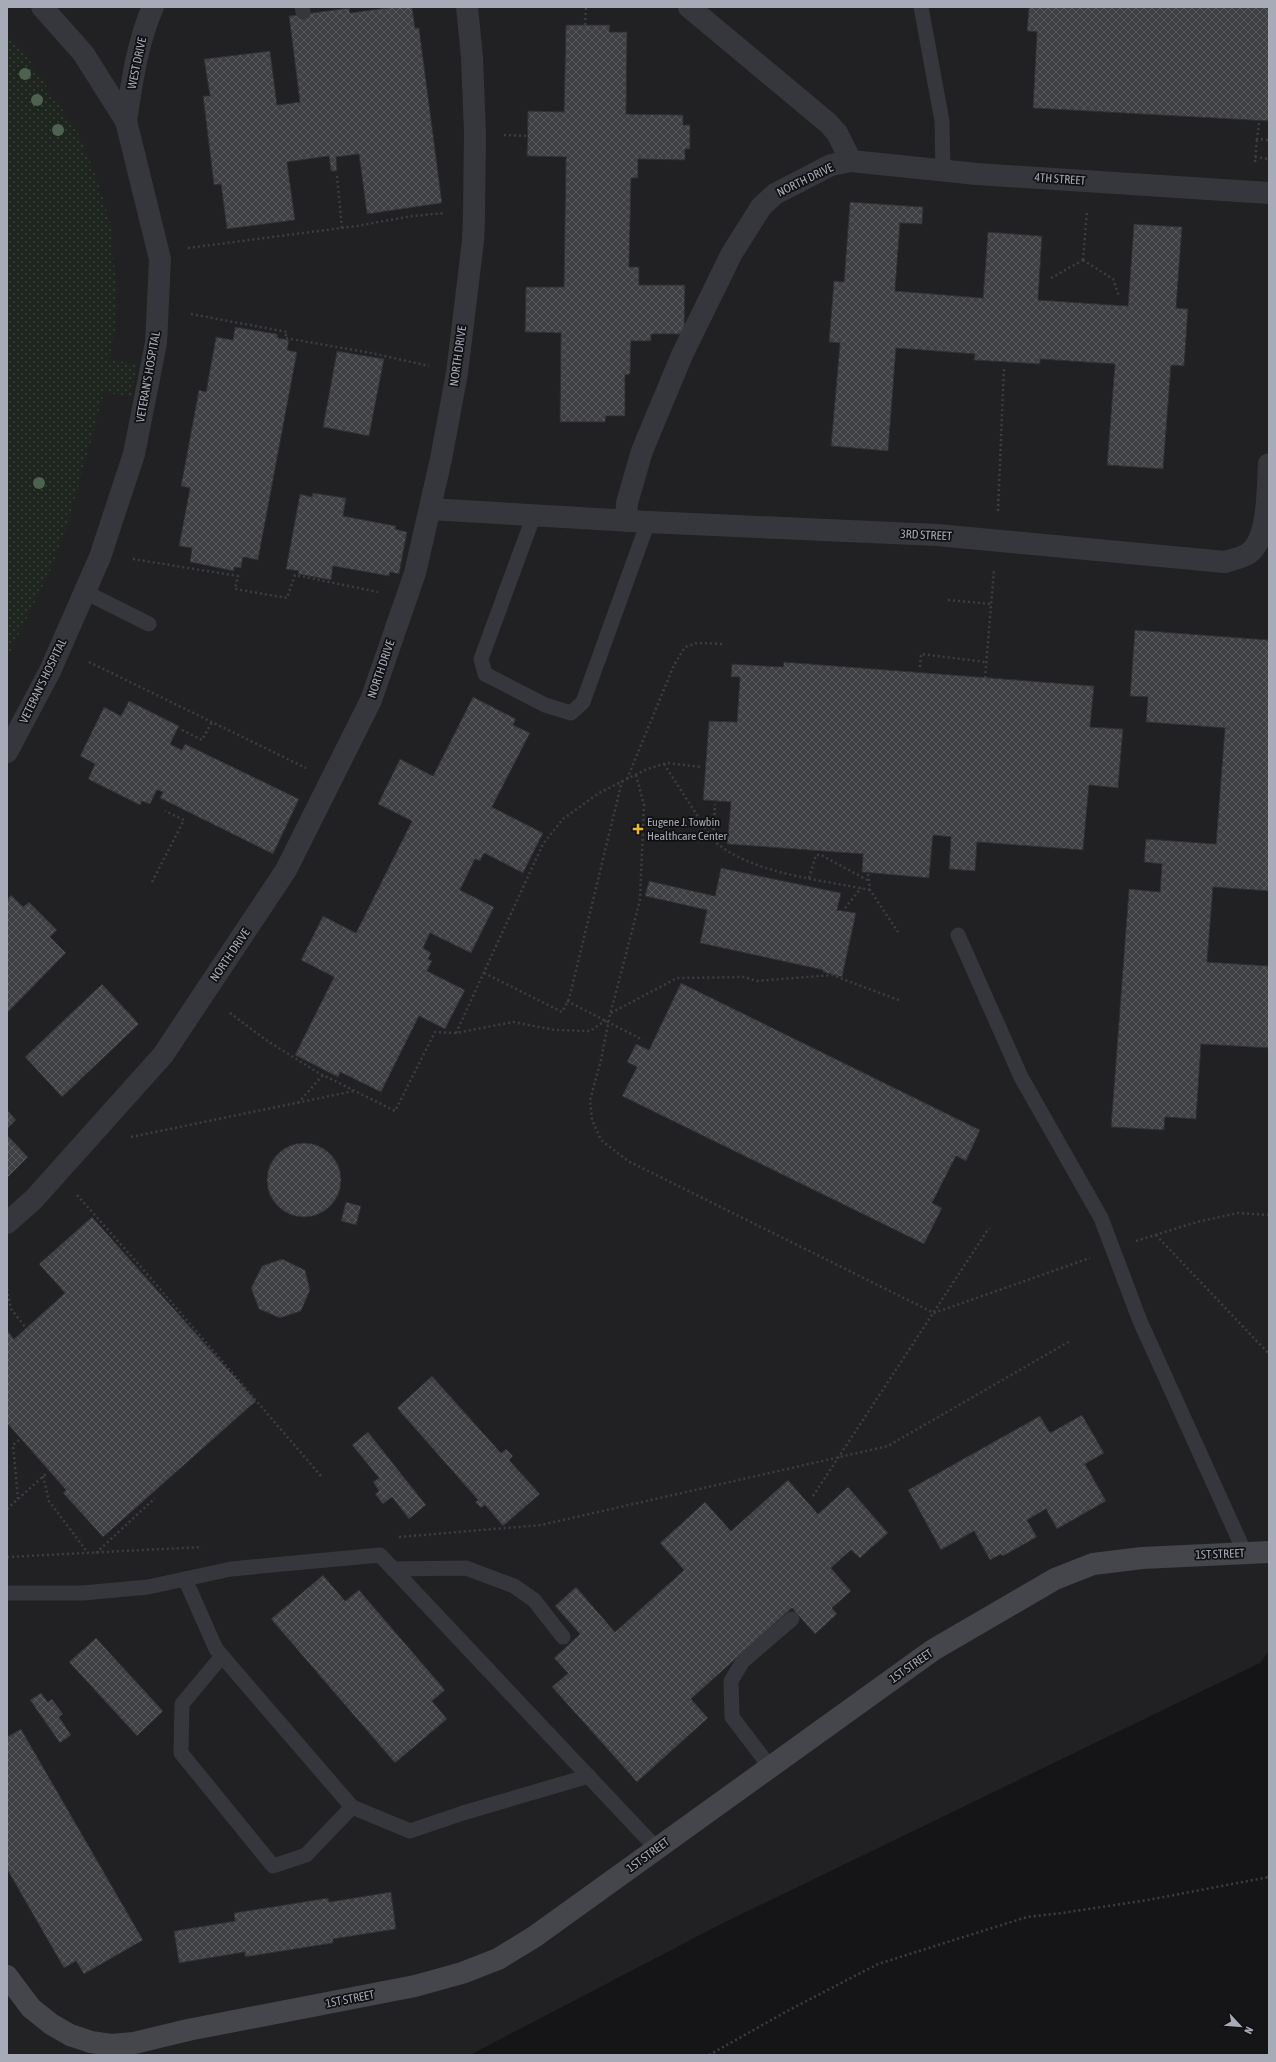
<svg xmlns="http://www.w3.org/2000/svg" width="1276" height="2062" font-family="'Asap Condensed',sans-serif">
	<style>
		.built { fill: #212124 }
		.grass { fill: url(#grass-dots) }
		.building { fill: url(#building-cross-hatch); stroke: #2f2f33 }
		.lines { fill: none; stroke-linecap: round; stroke-linejoin: round }
		.path { stroke: #3c3e43; stroke-width: 2.5; stroke-dasharray: 2 3; stroke-linecap: butt }
		.lane { stroke: #36373c; stroke-width: 15 }
		.street { stroke: #36373c; stroke-width: 22 }
		.secondary { stroke: #44464c; stroke-width: 22 }
		.tree { fill: #4f6252 }
		.poi-dot { fill: #edb537; stroke: #101012; stroke-width: 1.5 }
		.labels { text-anchor: middle; dominant-baseline: central; stroke-width: 3.5; stroke-linejoin: round; paint-order: stroke }
		.street-label { font-size: 12px; fill: #a7abb7; stroke: #101012 }
		.poi-label { font-size: 12px; fill: #a7abb7; stroke: #101012; text-anchor: start }
	</style>
	<defs>
		<pattern id="grass-dots" width="8" height="8" patternUnits="userSpaceOnUse"><rect width="8" height="8" fill="#1d251e"/><path d="M2 2h.1M6 6h.1" fill="none" stroke="#3b423c" stroke-width="1.8" stroke-linecap="round"/></pattern>
		<pattern id="building-cross-hatch" width="8" height="8" patternUnits="userSpaceOnUse"><rect width="8" height="8" fill="#3f4044"/><path d="M0 0l8 8M0 8l8-8" fill="none" stroke="#58595d"/></pattern>
	</defs>
	<rect width="100%" height="100%" fill="#151517"/>
	<polygon class="built" points="7,7 1269,7 1269,1651 1260,1663 721,1924 470,2055 7,2055"/>
	<polygon class="grass" points="7,33 25,52 35,70 77,131 96,176 111,226 116,285 115,330 109,359 137,365 131,396 104,393 67,526 49,573 7,658"/>
	<g class="building">
		<polygon points="393,7 412,7 415,28 419,28 442,203 367,214 359,154 336,157 337,171 331,171 329,156 287,162 295,220 227,229 221,184 214,185 203,96 210,96 204,59 270,51 277,105 300,102 289,16 349,8 350,13"/>
		<polygon points="1029,7 1269,7 1269,121 1033,108 1037,32 1027,31"/>
		<polygon points="566,25 610,25 609,32 627,32 626,114 683,115 683,125 690,125 690,149 685,149 685,160 638,159 638,178 631,178 629,267 639,267 639,285 685,285 684,334 651,334 651,341 631,341 630,374 625,375 625,416 606,416 605,422 560,422 561,333 525,332 526,287 564,287 566,157 527,156 528,111 564,112"/>
		<polygon points="850,202 923,207 922,224 900,223 895,291 983,298 988,232 1042,236 1038,300 1128,306 1134,224 1182,227 1176,308 1188,309 1184,366 1171,365 1163,469 1107,465 1115,364 1040,359 1040,364 974,360 975,354 896,348 888,451 831,446 840,343 829,342 834,281 844,282"/>
		<polygon points="235,327 277,334 278,338 289,340 287,350 297,352 258,560 243,557 241,568 234,567 234,571 190,562 192,548 179,546 190,488 181,486 199,390 206,392 216,337 233,340"/>
		<polygon points="337,351 384,359 369,436 323,427"/>
		<polygon points="313,493 346,498 343,516 396,526 395,529 407,532 399,574 390,572 389,576 333,566 331,580 298,574 299,571 286,569 300,494 312,497"/>
		<polygon points="1135,630 1269,640 1269,891 1213,887 1207,962 1269,966 1269,1048 1201,1044 1196,1119 1165,1117 1164,1130 1111,1127 1129,889 1160,892 1162,864 1144,862 1146,839 1216,844 1225,728 1146,722 1148,697 1130,696"/>
		<polygon points="784,662 1094,686 1090,727 1123,729 1118,788 1089,785 1083,850 977,842 975,871 949,869 951,837 933,835 929,878 862,872 863,854 727,844 731,802 703,800 709,721 737,722 740,677 731,677 732,664 783,667"/>
		<polygon points="473,697 516,719 513,725 530,733 492,807 543,833 523,873 484,853 480,861 475,859 460,890 494,907 471,953 430,933 423,948 431,953 428,959 432,961 427,971 465,990 445,1029 419,1016 381,1092 340,1072 338,1077 295,1055 334,977 301,960 323,916 356,933 412,821 378,804 400,759 433,776"/>
		<polygon points="129,701 179,726 170,744 182,750 185,744 299,799 273,854 160,798 163,792 157,790 150,804 142,801 140,805 88,779 95,764 80,756 104,707 121,716"/>
		<polygon points="721,868 841,893 837,910 856,913 842,977 823,972 823,970 700,943 707,910 645,896 649,881 715,896"/>
		<polygon points="11,895 23,907 29,902 57,930 50,937 66,953 7,1013 7,900"/>
		<polygon points="681,983 980,1130 966,1161 956,1156 932,1203 942,1208 924,1244 622,1096 637,1067 627,1062 636,1044 649,1050"/>
		<polygon points="102,984 139,1024 62,1097 25,1057"/>
		<polygon points="7,1110 16,1120 7,1129"/>
		<polygon points="7,1135 28,1157 7,1178"/>
		<circle cx="304" cy="1180" r="37"/>
		<polygon points="346,1202 361,1206 356,1225 341,1221"/>
		<polygon points="92,1217 256,1401 103,1537 63,1493 66,1490 7,1423 7,1330 14,1339 65,1293 39,1264"/>
		<polygon points="282,1259 305,1270 310,1290 301,1311 280,1318 259,1309 251,1288 262,1266"/>
		<polygon points="432,1376 501,1453 506,1449 513,1456 509,1460 540,1494 503,1526 485,1505 481,1508 475,1502 478,1500 397,1408"/>
		<polygon points="1082,1415 1104,1453 1085,1464 1106,1501 1057,1529 1046,1509 1027,1520 1037,1537 1003,1556 1001,1554 990,1560 974,1531 941,1550 908,1490 1040,1416 1050,1433"/>
		<polygon points="368,1432 426,1505 409,1519 392,1497 383,1504 375,1494 379,1491 373,1482 379,1478 352,1445"/>
		<polygon points="788,1480 818,1514 848,1487 888,1533 860,1558 851,1550 831,1568 851,1591 832,1608 837,1614 815,1634 792,1608 691,1699 708,1718 637,1782 552,1687 568,1673 554,1658 580,1634 555,1606 576,1587 615,1632 684,1570 660,1543 705,1502 731,1531"/>
		<polygon points="323,1575 345,1601 359,1590 445,1690 432,1701 447,1719 395,1763 271,1619"/>
		<polygon points="96,1638 163,1711 137,1736 69,1662"/>
		<polygon points="41,1693 48,1702 52,1699 63,1714 59,1717 71,1735 60,1743 30,1700"/>
		<polygon points="21,1729 143,1940 84,1974 76,1961 64,1968 7,1869 7,1737"/>
		<polygon points="391,1892 396,1929 333,1939 333,1943 245,1957 245,1952 179,1963 174,1931 235,1921 234,1913 328,1898 329,1902"/>
	</g>
	<g class="lines">
		<g class="path">
			<polyline points="585,25 586,7"/>
			<polyline points="1259,123 1257,139 1269,140"/>
			<polyline points="504,135 527,136"/>
			<polyline points="1255,157 1269,159"/>
			<polyline points="1255,162 1257,139"/>
			<polyline points="337,176 342,228"/>
			<polyline points="188,248 357,226 412,216 445,213"/>
			<polyline points="1083,260 1087,210"/>
			<polyline points="1083,260 1113,279 1119,296"/>
			<polyline points="1051,278 1083,260"/>
			<polyline points="191,314 287,332 285,338 371,353 429,366"/>
			<polyline points="998,511 1004,367"/>
			<polyline points="133,559 238,576 235,589 287,598 295,575 378,592"/>
			<polyline points="948,600 991,604"/>
			<polyline points="89,662 306,768"/>
			<polyline points="920,667 921,654 985,662"/>
			<polyline points="985,678 994,570"/>
			<polyline points="182,730 202,740 212,722"/>
			<path d="M664,764L713,840C750,874 823,880 870,890"/>
			<polyline points="636,775 644,805 640,900 609,1019 601,1060 590,1100 592,1120 601,1140 628,1161 934,1313 1090,1258"/>
			<polyline points="627,779 674,665 685,647 697,643 725,644"/>
			<polyline points="713,840 715,804"/>
			<polyline points="868,874 870,890 898,932"/>
			<polyline points="809,878 816,855 821,855 869,881"/>
			<polyline points="152,882 184,820 165,811"/>
			<polyline points="845,908 861,888"/>
			<polyline points="484,973 562,1012 569,999 622,781"/>
			<polyline points="567,1001 643,1040"/>
			<polyline points="230,1013 266,1040 317,1072 395,1111 435,1032 456,1033 513,1022 555,1030 590,1031 608,1019"/>
			<polyline points="611,1013 677,978 745,977 756,981 832,975 901,1001"/>
			<polyline points="456,1033 543,844 563,819 599,793 647,769 667,763 701,767"/>
			<polyline points="298,1103 323,1075"/>
			<polyline points="131,1137 354,1091"/>
			<polyline points="77,1195 141,1267 321,1476"/>
			<polyline points="1156,1235 1269,1354"/>
			<polyline points="1136,1241 1197,1222 1238,1213 1269,1215"/>
			<polyline points="7,1289 11,1309 26,1328"/>
			<polyline points="43,1476 49,1501 88,1553"/>
			<polyline points="813,1496 989,1228"/>
			<polyline points="18,1499 13,1445 20,1439"/>
			<polyline points="7,1509 48,1472"/>
			<polyline points="399,1537 541,1525 888,1446 1070,1341"/>
			<polyline points="96,1553 155,1498"/>
			<polyline points="7,1557 202,1547"/>
			<polyline points="709,2055 791,2009 878,1964 1027,1917 1062,1913 1148,1900 1269,1877"/>
		</g>
		<g class="lane">
			<polyline points="302,7 303,12"/>
			<polyline points="921,7 942,121 943,170"/>
			<polyline points="534,515 481,659 485,674 545,705 571,713 583,702 648,522"/>
			<polyline points="85,592 149,624"/>
			<polyline points="958,935 1021,1077 1101,1218 1140,1321 1245,1553"/>
			<polyline points="393,1569 466,1568 514,1586 534,1600 563,1637"/>
			<polyline points="185,1579 216,1649 352,1807 410,1831 463,1813 589,1776"/>
			<polyline points="7,1593 83,1593 148,1587 231,1569 380,1555 657,1849"/>
			<polyline points="222,1656 182,1704 181,1753 273,1866 306,1855 352,1807"/>
			<polyline points="770,1767 732,1717 731,1681 743,1661 792,1619"/>
		</g>
		<g class="street">
			<polyline points="689,7 828,123 837,133 851,161"/>
			<path d="M126,121C132,82 137,43 153,7"/>
			<path d="M430,509L648,522L937,535L1225,562C1231,560 1240,558 1246,555C1270,542 1267,488 1269,464"/>
			<polyline points="626,521 627,503 642,451 682,355 732,253 761,207 775,194 831,165 851,161 977,174 1269,193"/>
			<polyline points="7,752 50,671 100,557 134,454 156,343 160,259 126,121 83,53 42,7"/>
			<polyline points="7,1223 34,1199 163,1055 286,870 371,700 415,573 441,459 457,373 473,241 474,216 475,133 472,57 467,7"/>
		</g>
		<polyline class="secondary" points="7,1976 31,2008 51,2024 70,2035 91,2042 111,2045 134,2043 188,2030 415,1986 462,1973 498,1959 534,1937 933,1650 1055,1579 1093,1564 1142,1558 1269,1552"/>
	</g>
	<g class="tree">
		<circle cx="25" cy="74" r="6"/>
		<circle cx="37" cy="100" r="6"/>
		<circle cx="58" cy="130" r="6"/>
		<circle cx="39" cy="483" r="6"/>
	</g>
	<path class="poi-dot" d="M636 823h4v4h4v4h-4v4h-4v-4h-4v-4h4z"/>
	<g class="labels">
		<g class="street-label">
			<text transform="translate(137 63) rotate(-78)">WEST DRIVE</text>
			<text transform="translate(1060 179) rotate(4)">4TH STREET</text>
			<text transform="translate(805 180) rotate(-26)">NORTH DRIVE</text>
			<text transform="translate(458 356) rotate(-82)">NORTH DRIVE</text>
			<text transform="translate(148 377) rotate(-80)">VETERAN'S HOSPITAL</text>
			<text transform="translate(926 535) rotate(3)">3RD STREET</text>
			<text transform="translate(381 669) rotate(-71)">NORTH DRIVE</text>
			<text transform="translate(43 681) rotate(-64)">VETERAN'S HOSPITAL</text>
			<text transform="translate(230 955) rotate(-56)">NORTH DRIVE</text>
			<text transform="translate(1220 1554) rotate(-2)">1ST STREET</text>
			<text transform="translate(911 1666) rotate(-35)">1ST STREET</text>
			<text transform="translate(648 1855) rotate(-36)">1ST STREET</text>
			<text transform="translate(350 1999) rotate(-11)">1ST STREET</text>
		</g>
		<g class="poi-label">
			<text x="647" y="822">Eugene J. Towbin<tspan x="647" dy="14">Healthcare Center</tspan></text>
		</g>
	</g>
	<rect width="1276" height="2062" fill="none" stroke="#a7abb7" stroke-width="16"/>
	<g transform="translate(1240 2026) rotate(116)" stroke="#101012" stroke-width="3" paint-order="stroke">
	<path d="M0-3L7 15L0 10L-7 15Z" fill="#a7abb7"/>
	<text y="-6" font-size="11" font-weight="bold" text-anchor="middle" fill="#a7abb7">N</text>
	</g>
</svg>
